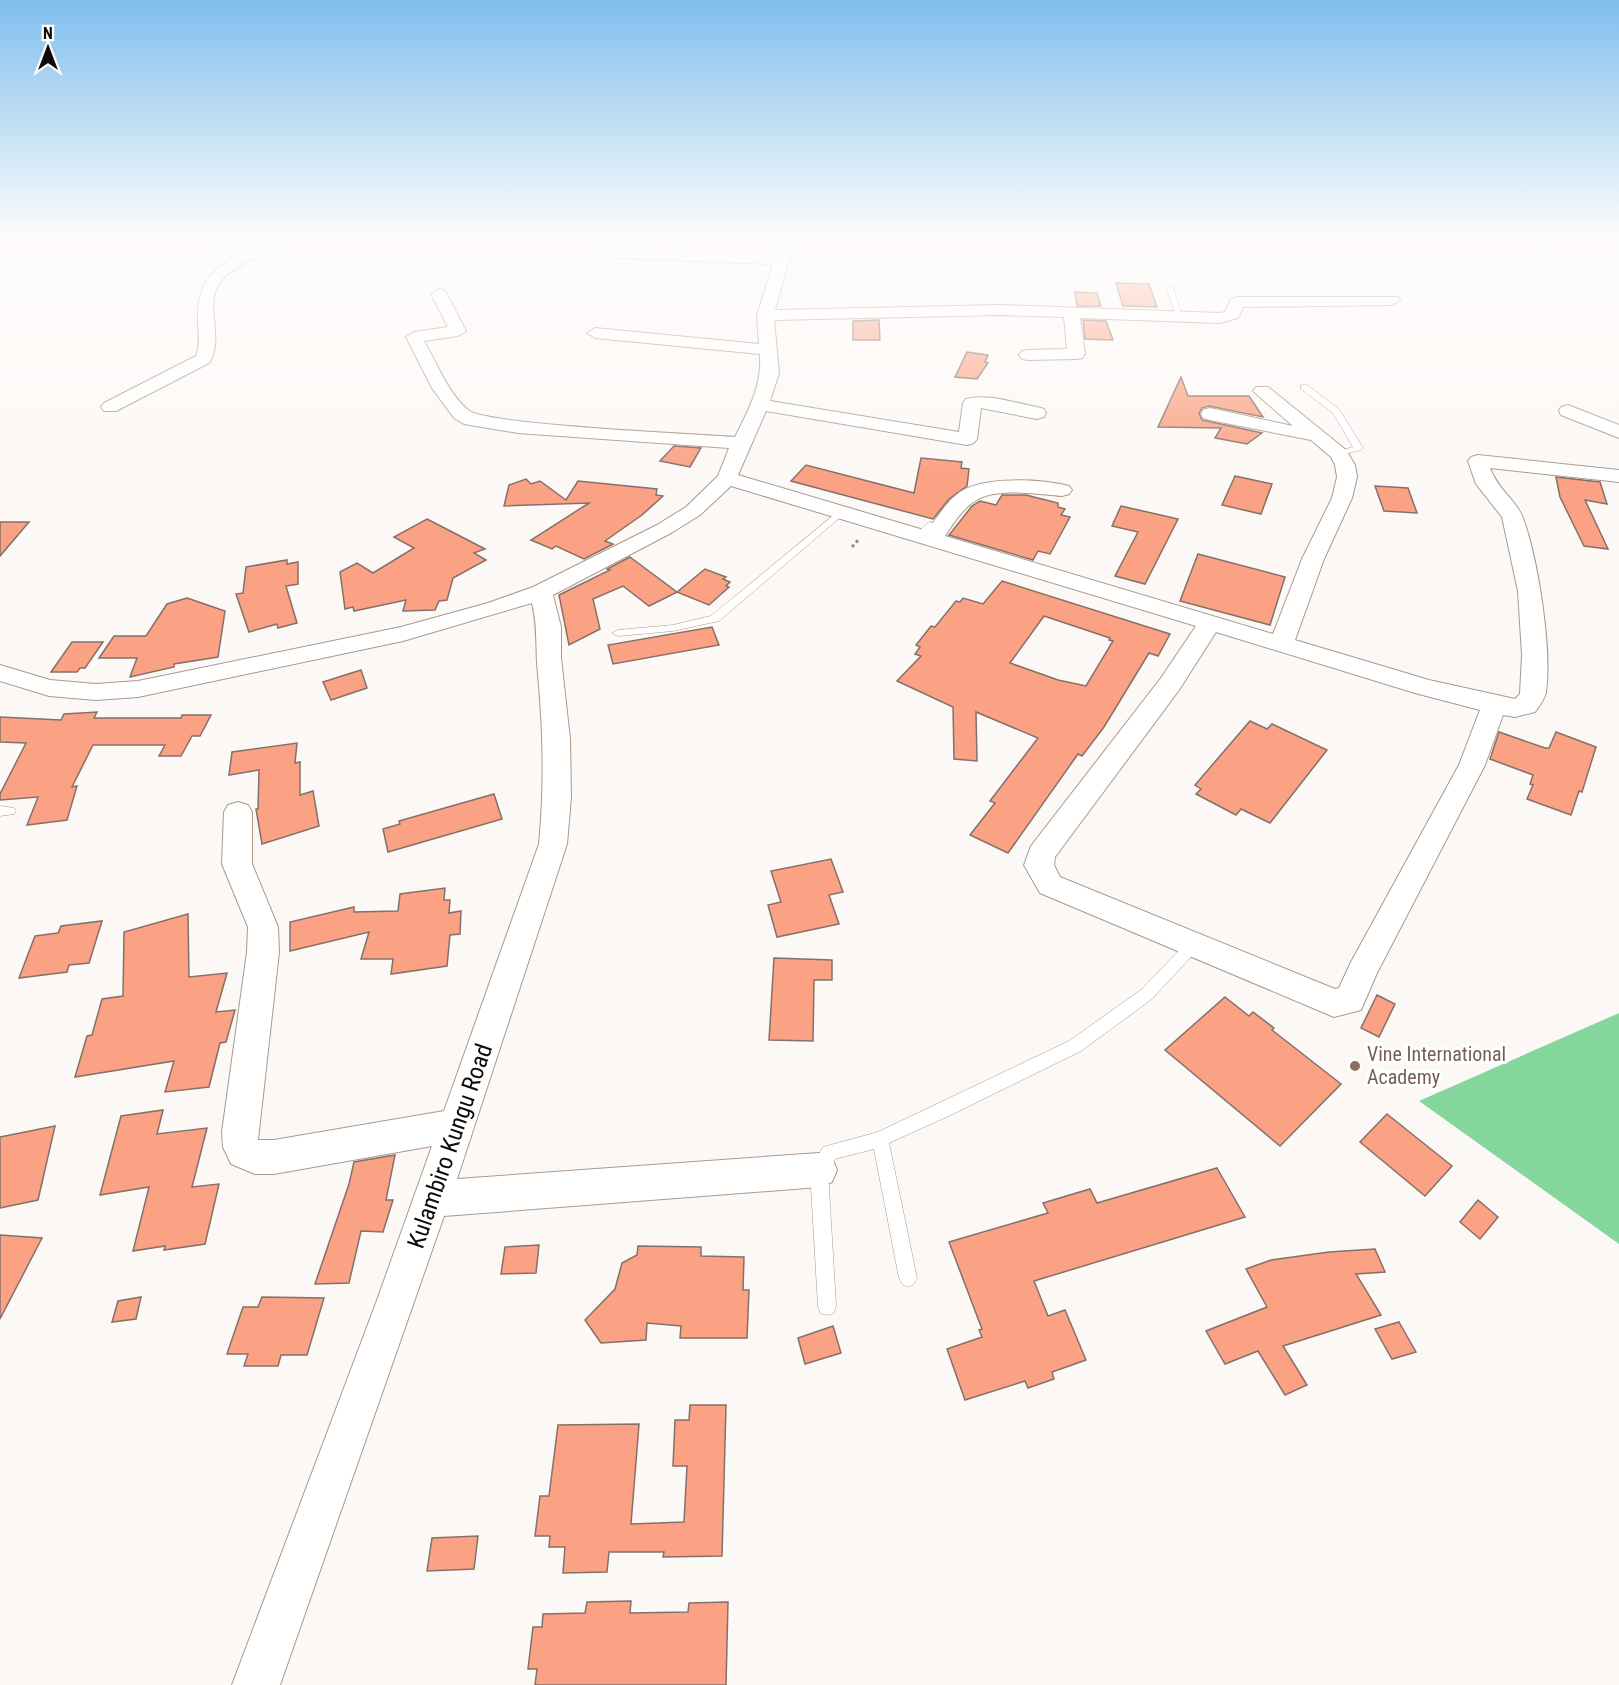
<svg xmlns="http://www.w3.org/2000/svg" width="1619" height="1685" font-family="'Roboto Condensed',sans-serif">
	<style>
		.forest { fill: #84d69d }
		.building { fill: #fba284; stroke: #857069; stroke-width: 1.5; fill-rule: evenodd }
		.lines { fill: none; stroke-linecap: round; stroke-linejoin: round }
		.lane-casing { stroke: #ab998b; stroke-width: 1 }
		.street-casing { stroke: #ab998b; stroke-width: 2 }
		.path { stroke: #928e8b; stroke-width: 3; stroke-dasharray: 3 3; stroke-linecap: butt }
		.lane { fill: #fff; fill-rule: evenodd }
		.street { fill: #fff; fill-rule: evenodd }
		.education-dot { fill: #8d6e63; stroke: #fff; stroke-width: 2 }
		.labels { text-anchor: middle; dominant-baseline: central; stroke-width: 6; stroke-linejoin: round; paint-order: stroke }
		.education-label { font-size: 20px; fill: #785e54; stroke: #fff; text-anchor: start }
		.near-street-label { font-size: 24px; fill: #100a06; stroke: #fff }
	</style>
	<rect width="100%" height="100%" fill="#fcf8f6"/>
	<polygon class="forest" points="1619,1013 1619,1244 1419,1101"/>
	<g class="building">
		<polygon points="1116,283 1149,284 1157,307 1123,306"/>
		<polygon points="1075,292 1097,293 1101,306 1077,306"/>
		<polygon points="879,320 880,340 853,340 853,321"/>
		<polygon points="1083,320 1106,321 1113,340 1085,339"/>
		<polygon points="967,352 988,355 985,362 988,363 977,379 955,377"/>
		<polygon points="1181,377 1188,396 1249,396 1263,417 1209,406 1202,408 1199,413 1202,420 1262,433 1247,444 1215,438 1221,428 1158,427"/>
		<polygon points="674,446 701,448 690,467 660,461"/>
		<polygon points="921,458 962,462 961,468 969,469 967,486 949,499 933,519 791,481 806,465 914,493"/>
		<polygon points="1235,476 1272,484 1261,514 1222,505"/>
		<polygon points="1556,477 1600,482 1607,504 1585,500 1608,549 1584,546 1560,497"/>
		<polygon points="526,479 531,484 540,481 566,500 578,481 657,489 656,495 663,496 642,515 605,541 613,544 584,559 556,546 552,549 531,540 589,503 504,506 509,485"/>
		<polygon points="1375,486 1408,488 1417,513 1384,511"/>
		<polygon points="1002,495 1026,495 1058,503 1058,507 1065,509 1061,515 1070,517 1050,554 1038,551 1033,560 949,535 972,506 980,501 996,505"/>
		<polygon points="1121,506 1178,519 1145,584 1115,576 1138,532 1112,526"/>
		<polygon points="427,519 485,549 474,553 486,560 453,578 447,600 439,601 435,610 403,611 406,600 354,611 353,607 345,609 340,572 357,563 373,573 414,548 394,537"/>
		<polygon points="0,522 29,522 0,556"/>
		<polygon points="1198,554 1285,577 1270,625 1180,601"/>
		<polygon points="630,557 677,592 705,569 726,577 723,579 730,582 726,586 729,587 709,605 677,592 649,606 623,586 593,599 600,629 569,645 559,595 610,570 607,569"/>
		<polygon points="287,560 287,564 298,562 298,584 286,586 297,623 278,628 277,624 249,632 236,594 243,593 246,567"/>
		<path d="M1002,581L1170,634L1158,656L1149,653L1104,727L1082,756L1078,754L1008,853L970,835L995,803L990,801L1038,738L976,712L977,761L954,759L953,707L897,681L921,656L915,654L920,647L916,645L931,626L935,627L956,601L960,602L963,598L983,604ZM1044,616L1110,638L1109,640L1113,641L1086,686L1058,680L1010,663Z"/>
		<polygon points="187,598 225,611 218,657 174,664 174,667 130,677 137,658 99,658 114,636 146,636 167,604"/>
		<polygon points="712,627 719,645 613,664 608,645"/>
		<polygon points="72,642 103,642 85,668 80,668 77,672 51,672"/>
		<polygon points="361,670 367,688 331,700 323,682"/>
		<polygon points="97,712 94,718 181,718 182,715 211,715 200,736 192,736 181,756 159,756 165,745 93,745 72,787 77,786 67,820 27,825 38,797 0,800 0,794 26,743 0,742 0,717 61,720 64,714"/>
		<polygon points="1250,721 1267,729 1272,724 1327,750 1270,823 1241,809 1236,815 1196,794 1201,789 1195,785"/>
		<polygon points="1499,732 1545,748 1549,748 1556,732 1596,747 1582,792 1579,791 1571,815 1527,799 1533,785 1530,784 1533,775 1490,759"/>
		<polygon points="297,743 295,763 300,762 300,795 313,791 319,826 262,844 256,809 258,809 259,770 229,775 232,752"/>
		<polygon points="494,794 502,819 388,852 383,829 400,824 399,821"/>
		<polygon points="831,859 843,892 829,895 839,924 777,937 768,905 781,902 771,871"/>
		<polygon points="445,888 444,900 450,900 449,913 461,911 460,934 450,935 447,966 391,974 393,959 361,959 369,932 290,951 290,922 354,907 354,912 398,911 400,894"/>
		<polygon points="188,914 189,977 227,973 216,1012 235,1010 226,1042 220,1043 209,1087 165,1092 174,1061 75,1077 87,1036 92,1035 102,999 123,996 124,932"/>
		<polygon points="102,921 89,963 69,965 67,972 19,978 35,936 58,933 61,926"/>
		<polygon points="774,958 832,960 832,980 814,980 813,1041 769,1040"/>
		<polygon points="1377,995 1395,1004 1379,1037 1361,1028"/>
		<polygon points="1225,997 1249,1016 1253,1012 1274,1028 1272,1030 1341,1084 1280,1146 1165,1050"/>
		<polygon points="163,1110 157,1134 207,1128 192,1187 219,1184 205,1244 164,1250 165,1246 133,1251 149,1187 100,1195 121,1116"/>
		<polygon points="1387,1114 1452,1166 1425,1196 1360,1142"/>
		<polygon points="55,1126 38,1200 0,1208 0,1137"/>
		<polygon points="395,1155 386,1200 393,1200 383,1232 361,1231 349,1283 315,1284 349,1184 354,1162"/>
		<polygon points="1217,1168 1245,1217 1034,1281 1048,1316 1065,1310 1086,1360 1052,1372 1054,1379 1028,1388 1025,1381 965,1400 947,1349 982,1337 979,1330 982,1329 949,1242 1048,1213 1043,1203 1090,1189 1097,1203"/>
		<polygon points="1478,1200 1498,1217 1480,1239 1460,1222"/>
		<polygon points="0,1235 42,1238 0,1319"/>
		<polygon points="539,1245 536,1273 501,1274 505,1247"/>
		<polygon points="638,1246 701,1247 701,1256 744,1257 743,1290 749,1290 747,1338 680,1338 681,1326 647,1323 646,1340 601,1343 585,1320 615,1289 622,1263 637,1255"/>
		<polygon points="1375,1249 1385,1272 1356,1274 1381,1315 1283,1346 1307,1385 1285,1395 1258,1351 1225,1364 1206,1331 1267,1307 1246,1269 1271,1260 1329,1252"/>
		<polygon points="141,1297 136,1319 112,1322 118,1301"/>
		<polygon points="262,1297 324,1298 307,1355 281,1355 278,1366 244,1366 248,1354 227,1354 243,1307 258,1307"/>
		<polygon points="1399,1322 1416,1352 1392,1359 1375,1329"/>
		<polygon points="833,1326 841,1353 805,1364 798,1338"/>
		<polygon points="690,1405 726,1405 722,1556 663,1557 664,1552 609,1552 607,1572 563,1573 565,1547 549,1547 550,1536 535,1536 540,1496 549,1496 558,1425 639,1424 631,1524 684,1522 687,1466 673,1466 675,1420 689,1420"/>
		<polygon points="478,1536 474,1569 427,1571 432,1538"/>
		<polygon points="631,1601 630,1613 688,1612 689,1603 728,1602 726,1685 535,1685 537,1669 528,1669 533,1627 542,1627 543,1614 585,1613 587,1602"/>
	</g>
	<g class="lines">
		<g class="lane-casing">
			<g id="lane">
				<polygon points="1166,286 1173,288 1183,318 1176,316"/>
				<polygon points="1301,385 1307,385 1339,409 1363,448 1361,450 1336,456 1336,452 1353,447 1333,413 1301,389"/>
				<polygon points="841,509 844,510 844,514 719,621 673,631 618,636 612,633 618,630 673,625 711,616"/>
				<path d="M931,522L936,525L926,538H918C916,533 926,523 931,522Z"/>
				<polygon points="0,806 14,808 16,811 14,814 0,816"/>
				<polygon points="1194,938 1199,940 1201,944 1199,948 1152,999 1081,1051 953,1114 889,1143 917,1278 914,1284 908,1287 902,1284 899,1278 874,1149 835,1159 828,1171 836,1306 834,1313 827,1315 820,1313 818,1306 810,1170 823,1147 878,1132 1069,1041 1142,989 1189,940"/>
			</g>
		</g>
		<g class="street-casing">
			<g id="street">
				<path d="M204,238C219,237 251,244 261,241C270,239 275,237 284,238C267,258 234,261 219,284C204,308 225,339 209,363L116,411H104L101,407L104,403L196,356C200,346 199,334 198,324C196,281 213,268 248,249L211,244L206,243Z"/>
				<path d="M781,238H795L775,310L1000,305L1220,313L1225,312L1231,299L1237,297H1398L1400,300L1392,305L1243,307L1238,318L1220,323L1080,318L1085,354L1082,358L1076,359L1028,360L1022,359L1019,355L1022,351L1028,350L1067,349L1064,317L1000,315L774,320L779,373L770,401L959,432L963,403L966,399C988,393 1014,403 1037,407L1044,409L1046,413L1044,417L1037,419L981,408L977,439L974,443L967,445L766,411L738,475L927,531C937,518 946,502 960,492C984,476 1042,479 1069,486L1072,490L1069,494L1062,496C1038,494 995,487 975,501C962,509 953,524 945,536L1273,634L1302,559L1332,498L1337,477L1335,465L1331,457L1311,440L1210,420L1203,418L1201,414L1203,410L1210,408L1293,426L1253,391L1256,387H1268L1346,450L1355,465L1357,477L1352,498L1324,559L1295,640L1429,680L1515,699L1520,694L1522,655L1518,591L1502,517L1476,484L1468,461L1471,457L1478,455L1619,470V482L1490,468C1498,490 1517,501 1523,518C1538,560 1552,647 1546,692C1545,699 1539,706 1535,712L1515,717L1503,715L1485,765L1377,973L1361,1010L1334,1017L1040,893L1024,865L1031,846L1161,678L1196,626L731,486L700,515L671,533L553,595L561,627V658L570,739L571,797L567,844L457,1179L819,1153L832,1158L837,1170L832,1182L819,1187L444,1216L280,1685H232L376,1303L432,1146L274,1174H255L231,1164L223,1147L222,1132L247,952L248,927L222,864L224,812L228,805L238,802L248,805L252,812V864L278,927L279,952L258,1140H274L444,1111L539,844C545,781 543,726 537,663C536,642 537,623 532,603L403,641L138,697L96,700L49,696L0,681V665L50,680L96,684L138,681L401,627L488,603L533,587L657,525L686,507L718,476L729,448L518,433L464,424L454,418L432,388L406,337L414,332L448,327L431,294L439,289L445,291L466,331L458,336L424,341C437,363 448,393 468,410C485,425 697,434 735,437C749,409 762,386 760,354L595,338L587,333L595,328L759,344L757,315L773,264L597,257L590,253L597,249L775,255ZM1216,632L1415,693L1480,710L1459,765L1351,962L1339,988L1335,989L1060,877L1054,865L1055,857L1179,690Z"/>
				<polygon points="1531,238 1545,238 1542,254 1532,254 1530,251"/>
				<polygon points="1568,405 1619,425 1619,438 1561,415 1559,411 1561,407"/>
			</g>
		</g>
		<polyline class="path" points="852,547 860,538"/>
		<use href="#lane" class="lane"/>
		<use href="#street" class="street"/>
	</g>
	<linearGradient id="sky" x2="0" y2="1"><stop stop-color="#7fbfed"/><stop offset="0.5" stop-color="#fefcfb"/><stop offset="1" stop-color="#fefcfb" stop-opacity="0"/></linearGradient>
	<rect width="1619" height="473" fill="url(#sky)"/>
	<circle class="education-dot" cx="1355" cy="1066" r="6"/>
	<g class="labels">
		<g class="education-label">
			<text x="1367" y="1054">Vine International<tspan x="1367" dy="23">Academy</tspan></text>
		</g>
		<g class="near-street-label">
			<text transform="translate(450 1146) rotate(-71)">Kulambiro Kungu Road</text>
		</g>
	</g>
	<g transform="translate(48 48)" stroke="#ffffff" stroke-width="4.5" paint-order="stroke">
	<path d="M0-4.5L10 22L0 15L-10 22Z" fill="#100a06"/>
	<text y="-9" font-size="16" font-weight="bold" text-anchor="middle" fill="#100a06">N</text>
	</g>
</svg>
